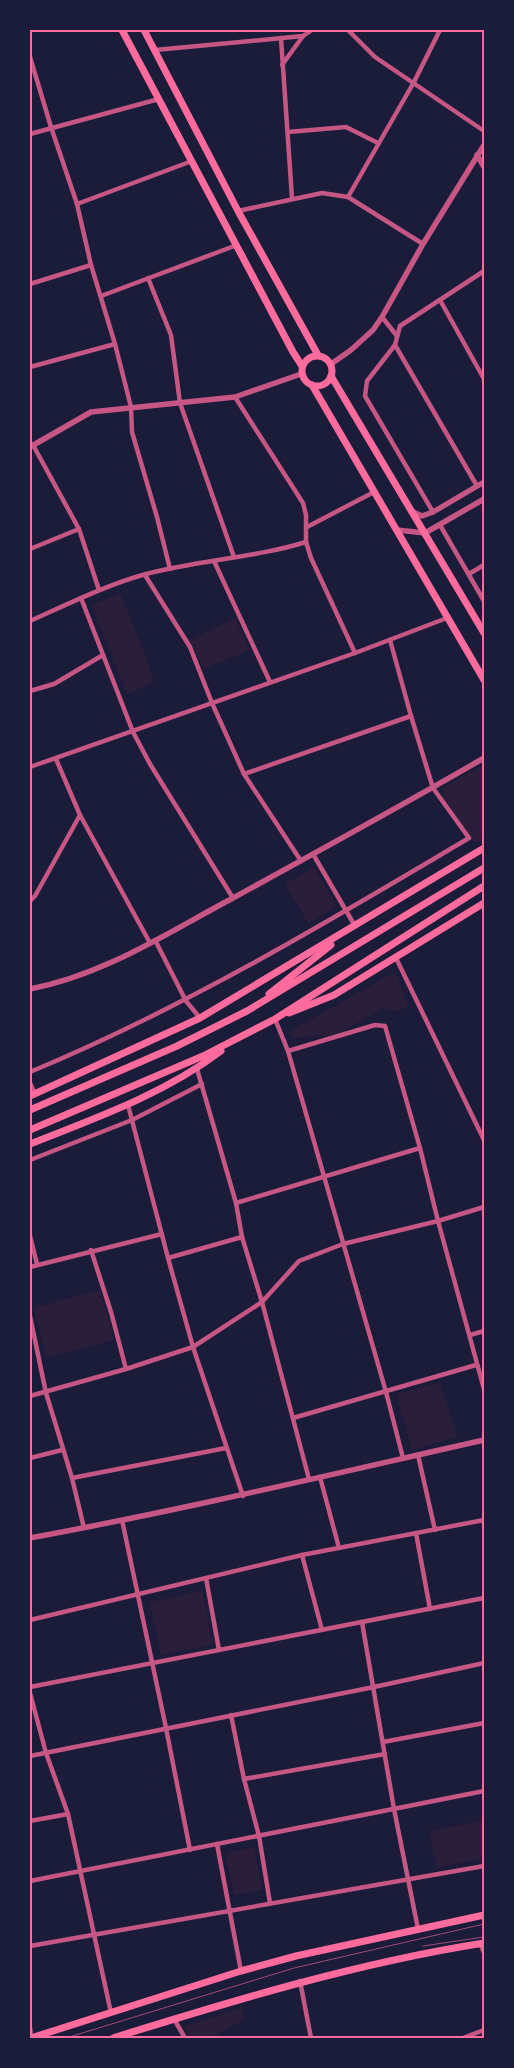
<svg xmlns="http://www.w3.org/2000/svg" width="514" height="2068" font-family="'Crimson Pro',serif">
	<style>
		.green { fill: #2a1e3b }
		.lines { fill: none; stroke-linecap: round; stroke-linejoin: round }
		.minor { stroke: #c65784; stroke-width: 4.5 }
		.tertiary { stroke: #c65784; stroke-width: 5.5 }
		.primary { stroke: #ff6b9d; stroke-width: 7 }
		.trunk { stroke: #ff6b9d; stroke-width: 7 }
		.tram { stroke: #a44b75; stroke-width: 1 }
		.neatline { fill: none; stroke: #ff6b9d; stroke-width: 2 }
	</style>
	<rect width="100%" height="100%" fill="#1b1b3a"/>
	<g class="green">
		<polygon points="120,593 146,656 154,683 127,694 92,605"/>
		<polygon points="235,618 250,650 203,669 190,640"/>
		<polygon points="484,765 484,839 474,843 443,798 443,787"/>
		<polygon points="314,867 337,906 308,923 285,884"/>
		<polygon points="395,972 408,1006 396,1012 384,1008 336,1035 294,1038 287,1033"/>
		<polygon points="100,1290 114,1340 47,1357 33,1308"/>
		<polygon points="440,1382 457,1437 412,1450 396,1394"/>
		<polygon points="202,1591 213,1644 161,1655 150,1602"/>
		<polygon points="484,1820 484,1858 437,1868 429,1831"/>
		<polygon points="254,1847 262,1890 234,1895 225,1853"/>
		<polygon points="242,2008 245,2019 211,2038 191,2038 184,2026"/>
	</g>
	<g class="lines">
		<g class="minor">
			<polyline points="348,30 375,57 484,131"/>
			<polyline points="281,38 292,198"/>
			<polyline points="155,50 303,36 312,30"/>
			<polyline points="30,57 51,127 77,204 91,265 115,344 131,407 132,432 157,517 170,569"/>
			<polyline points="282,65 303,36"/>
			<polyline points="288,132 346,127 378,143"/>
			<polyline points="30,134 159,99"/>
			<polyline points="348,197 414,82 440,30"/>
			<polyline points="77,204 192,161"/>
			<polyline points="238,211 322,193 348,197 423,244"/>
			<polyline points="148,278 171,335 180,403 234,557"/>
			<polyline points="30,284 91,265"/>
			<polyline points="101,296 237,245"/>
			<polyline points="440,300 484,379"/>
			<polyline points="382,317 397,336"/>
			<polyline points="395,345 477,486"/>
			<polyline points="30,367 115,344"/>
			<polyline points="235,397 303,503 306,515 306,542 311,558 355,653"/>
			<polyline points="33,445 79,529 99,590"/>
			<polyline points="433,512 365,396 367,381 395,345 400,326 484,271"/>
			<polyline points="440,525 484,601"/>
			<polyline points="307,527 374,492"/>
			<polyline points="30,549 79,529"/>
			<polyline points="214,561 270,682"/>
			<polyline points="469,574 484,565"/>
			<polyline points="145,575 190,647 212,703 244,774 301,861"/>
			<polyline points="81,598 133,732 150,764 233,898"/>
			<path d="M30,621C68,604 106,585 146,574C199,560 254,558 306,542"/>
			<polyline points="30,691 54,684 103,655"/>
			<polyline points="56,759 80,815 150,943"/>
			<polyline points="30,767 355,653 447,618"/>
			<polyline points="244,774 411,716"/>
			<polyline points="313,854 355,926"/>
			<polyline points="30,901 35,896 80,815"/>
			<polyline points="155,940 186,1001 200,1018"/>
			<polyline points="396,958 484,1140"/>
			<polyline points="275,1019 288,1051 386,1392 403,1458"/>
			<polyline points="288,1051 375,1025 385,1026 420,1148 438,1221 484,1389"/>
			<polyline points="197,1069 236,1203 242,1237 262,1302 309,1479"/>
			<path d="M30,1072C184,1008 326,923 469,838L433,788L411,716L390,640"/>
			<polyline points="30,1083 35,1094"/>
			<polyline points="128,1105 168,1258 193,1347 243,1496"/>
			<polyline points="30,1160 132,1120 202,1084"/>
			<polyline points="236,1203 420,1148"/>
			<polyline points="30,1236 37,1264"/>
			<polyline points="91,1250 111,1312 126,1369"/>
			<polyline points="168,1258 242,1237"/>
			<polyline points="30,1267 162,1234"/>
			<polyline points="30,1316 46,1393 72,1478 84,1528"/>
			<polyline points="470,1335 484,1331"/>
			<polyline points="30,1396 126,1369 193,1347 262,1302 299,1261 343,1244 438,1221 484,1207"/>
			<polyline points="293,1418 476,1365"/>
			<polyline points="418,1455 435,1530"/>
			<polyline points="30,1458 62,1450"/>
			<polyline points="320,1477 339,1548"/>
			<polyline points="72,1478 226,1448"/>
			<polyline points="122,1520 166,1728 190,1850"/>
			<polyline points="416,1533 430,1609"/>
			<polyline points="302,1555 322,1630"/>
			<polyline points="206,1578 219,1650"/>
			<polyline points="30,1620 302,1555 484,1520"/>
			<polyline points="362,1622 394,1809 418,1929"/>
			<polyline points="30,1687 484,1598"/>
			<polyline points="30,1693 46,1753 68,1814 111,2013"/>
			<polyline points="231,1715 244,1779 259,1836 270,1903"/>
			<polyline points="383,1742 484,1723"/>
			<polyline points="30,1756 374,1687 484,1663"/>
			<polyline points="244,1779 385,1754"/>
			<polyline points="30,1821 68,1814"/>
			<polyline points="217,1844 241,1971"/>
			<polyline points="30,1881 484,1791"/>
			<polyline points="480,1943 484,1953"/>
			<polyline points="30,1946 484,1866"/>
			<polyline points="300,1981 311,2038"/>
			<polyline points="174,2019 185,2038"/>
			<polyline points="30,2027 31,2038"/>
			<polyline points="463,2038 484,2030"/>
		</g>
		<g class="tertiary">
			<polyline points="477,155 484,167"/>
			<polyline points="331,364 351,350 373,330 382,317 423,244 484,145"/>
			<polyline points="30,447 91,412 235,397 301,374"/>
			<polyline points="411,511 422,516 433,512 484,482"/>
			<polyline points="397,530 425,533 484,499"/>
			<path d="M30,989C104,975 167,933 233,898C317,852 401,806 484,758"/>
			<path d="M30,1538C182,1510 333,1474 484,1440"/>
		</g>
		<g class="primary">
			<polyline points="122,30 293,352 302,366"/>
			<polyline points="144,30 238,211 318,355"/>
			<circle cx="317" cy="371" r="15"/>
			<polyline points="331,376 484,633"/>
			<polyline points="312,385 484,680"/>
			<polyline points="31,2038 241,1971 296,1956 484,1915"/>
			<path d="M113,2038C235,2000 357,1963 484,1943"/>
		</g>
		<g class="trunk">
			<polyline points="269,994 331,945"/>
			<polyline points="289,1013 334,995 484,903"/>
			<polyline points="30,1096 200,1018 484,848"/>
			<polyline points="30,1110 177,1046 247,1011 484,868"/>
			<polyline points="30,1130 203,1056 275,1019 484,886"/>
			<path d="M30,1144C96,1118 164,1094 221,1051"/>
		</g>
		<g class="tram">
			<polyline points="423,1946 484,1937"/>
			<polyline points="66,2038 294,1968 484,1924"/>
		</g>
	</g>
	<rect width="514" height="2068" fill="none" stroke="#1b1b3a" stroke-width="62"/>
	<rect x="31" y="31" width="452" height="2006" class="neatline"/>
</svg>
